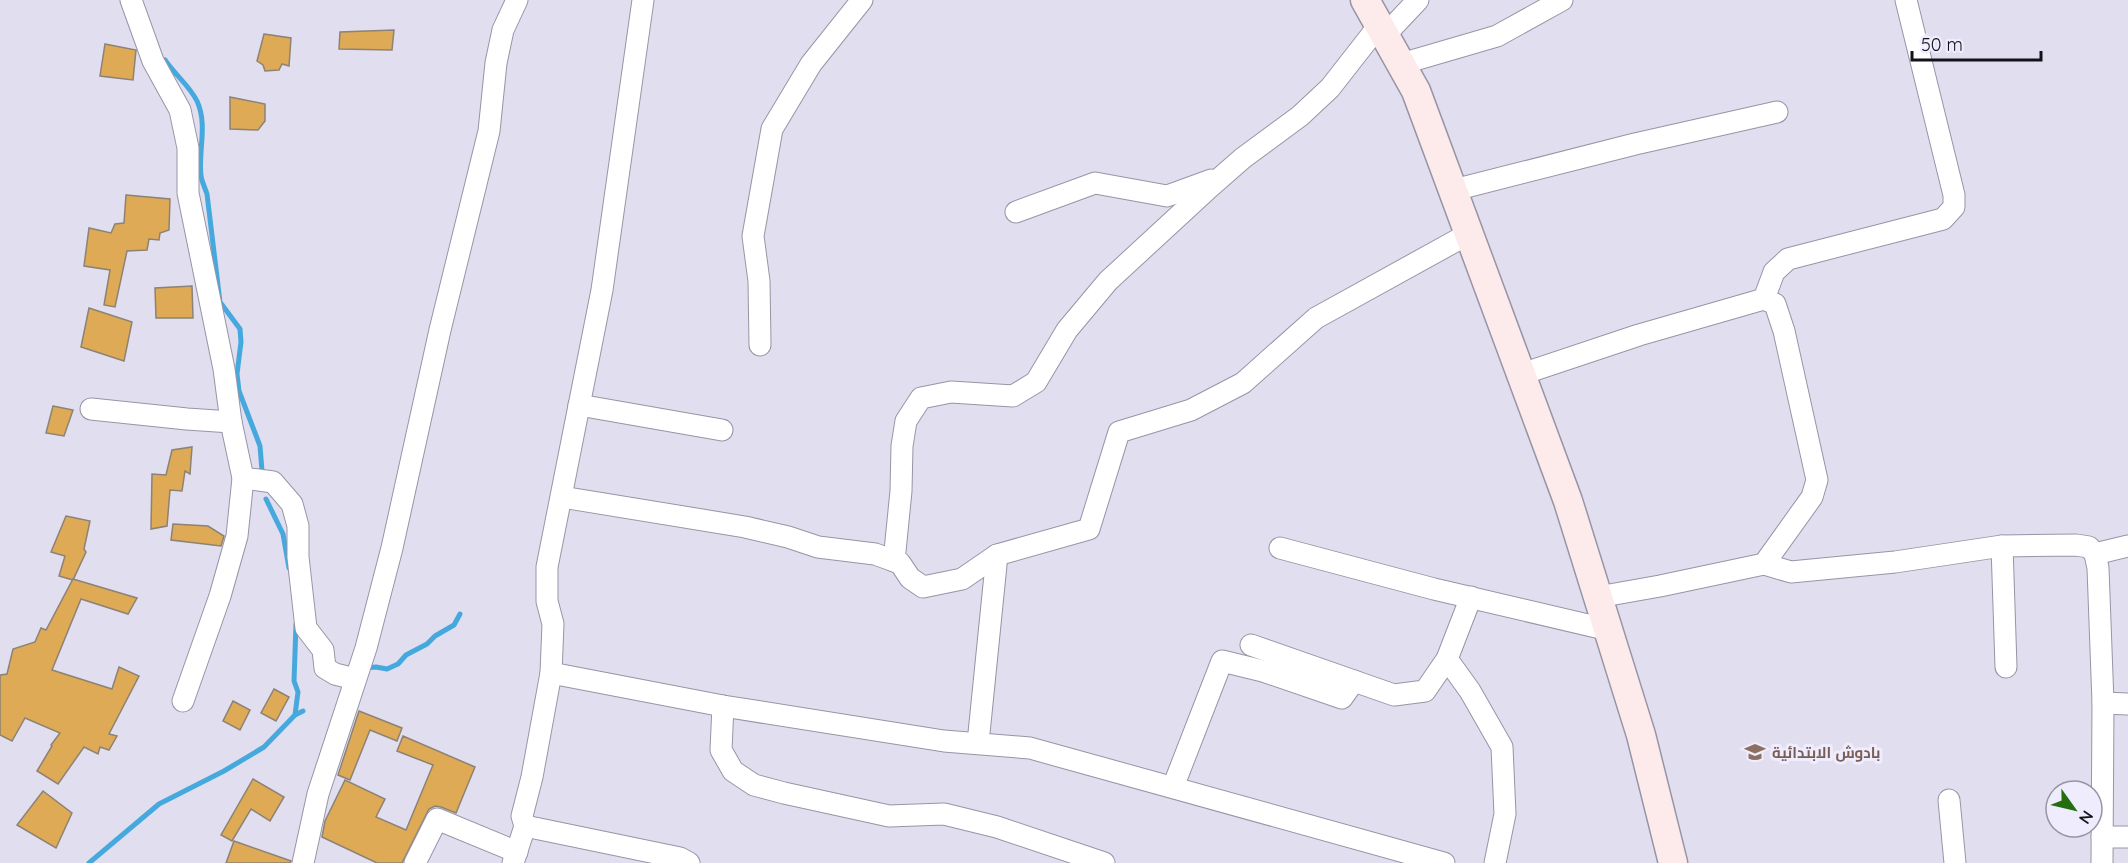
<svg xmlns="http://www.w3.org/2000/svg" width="2128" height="863" font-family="Quicksand,Cairo,sans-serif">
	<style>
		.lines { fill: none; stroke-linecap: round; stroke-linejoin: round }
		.stream { stroke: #46a9dd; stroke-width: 5 }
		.building { fill: #deaa55; stroke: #8c8275; stroke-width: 1.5 }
		.street-casing { stroke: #9795a5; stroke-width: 23 }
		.secondary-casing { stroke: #9795a5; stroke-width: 31 }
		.street { stroke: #fff; stroke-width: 21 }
		.secondary { stroke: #fdebec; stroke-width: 28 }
		.labels { text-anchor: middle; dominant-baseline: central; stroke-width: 6; stroke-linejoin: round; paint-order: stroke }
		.education-label { font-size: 15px; font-weight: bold; fill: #785e54; stroke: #eeecfd; text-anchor: start }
	</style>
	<rect width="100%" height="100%" fill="#e1def0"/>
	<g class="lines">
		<g class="stream">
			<path d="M165,60C175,75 189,85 197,101C208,125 198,151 201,176C202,182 205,188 207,194L220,302L240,329L241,342L237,374L239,391L260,446L262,471"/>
			<polyline points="266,499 283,534 289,568"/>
			<polyline points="364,668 376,667 387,669 398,664 406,655 427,644 435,636 454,625 460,614"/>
			<polyline points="295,715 298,692 294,681 296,624"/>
			<polyline points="89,863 159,804 224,771 264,747 295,715 303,711"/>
		</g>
	</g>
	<g class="building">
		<polygon points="394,30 392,50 339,49 340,32"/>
		<polygon points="264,34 291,38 289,66 282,64 279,70 265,71 263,65 257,61"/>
		<polygon points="105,44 136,50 133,80 100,76"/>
		<polygon points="230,97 265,104 265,121 258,130 230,129"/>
		<polygon points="126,195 170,199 169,230 160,233 159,240 149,239 147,250 127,251 115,307 104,305 110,270 84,266 89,228 111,233 115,224 124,223"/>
		<polygon points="192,286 193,318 156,318 155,288"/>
		<polygon points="89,308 132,322 124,361 81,347"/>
		<polygon points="53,406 73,410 64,436 46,433"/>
		<polygon points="192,447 190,474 185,471 182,491 170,490 167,526 151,529 152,474 166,475 172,450"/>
		<polygon points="66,516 90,521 84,549 86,552 73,580 59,576 65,556 51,552"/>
		<polygon points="173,524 208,526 224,536 221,546 171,540"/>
		<polygon points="73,579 137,598 128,614 81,599 52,670 112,689 119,667 139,676 109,734 117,736 109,750 100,747 98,754 84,747 58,784 37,771 52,746 51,745 60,733 25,718 12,741 0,735 0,675 7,674 13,649 35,642 41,628 46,630"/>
		<polygon points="274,689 289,697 276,721 261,713"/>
		<polygon points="233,701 250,710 240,730 223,721"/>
		<polygon points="359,711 402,728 397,741 370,730 350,780 338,775"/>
		<polygon points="403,736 475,767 456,813 441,807 435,806 429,809 402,863 377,863 322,837 325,821 345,780 385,799 376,817 406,830 433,765 397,751"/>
		<polygon points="253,779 284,797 270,821 251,809 232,841 221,835"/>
		<polygon points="43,791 72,813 56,848 17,825"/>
		<polygon points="234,841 291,861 290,863 226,863"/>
	</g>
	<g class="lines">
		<g class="street-casing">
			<g id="street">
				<polyline points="131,0 153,61 180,110 188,148 188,193 224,369 231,422 243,478 237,536 220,596 183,701"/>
				<polyline points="1385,35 1418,0"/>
				<polyline points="1401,64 1497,36 1562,0"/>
				<polyline points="1454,190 1635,144 1777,112"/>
				<polyline points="1016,212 1095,183 1167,196 1211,180"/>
				<polyline points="1764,299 1774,272 1788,259 1943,219 1954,207 1954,195 1906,0"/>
				<polyline points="760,345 759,281 753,236 772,129 811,64 862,0"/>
				<polyline points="1522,374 1639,335 1764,299 1775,304 1784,331 1817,480 1812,497 1764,564"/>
				<polyline points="579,405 722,430"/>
				<polyline points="91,409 187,419 231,422"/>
				<polyline points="243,478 273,482 292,504 298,526 298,557 306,628 323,650 325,668 335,674 355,679"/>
				<polyline points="562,497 745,527 788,537 818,547 875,554 900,563 910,578 923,587 962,579 997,555 1089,529 1119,432 1191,410 1243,383 1316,318 1470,233"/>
				<polyline points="2002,546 2006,667"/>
				<polyline points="1280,548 1434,589 1609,630"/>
				<polyline points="2095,554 2128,546"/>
				<polyline points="894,561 901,491 902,446 906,421 921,398 951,392 1013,396 1036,382 1067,330 1108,281 1211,186 1243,158 1300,116 1330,88 1380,24"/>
				<polyline points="1598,597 1660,586 1764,564 1791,572 1895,562 2002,546 2076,545 2089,547 2095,554 2098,568 2103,703 2102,863"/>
				<polyline points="1251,645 1394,695 1425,691 1447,659 1471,597"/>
				<polyline points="1447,659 1470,691 1502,747 1505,814 1495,863"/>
				<polyline points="551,673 723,706 944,741 1030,748 1444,863"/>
				<polyline points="2103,703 2128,704"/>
				<polyline points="723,706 721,750 733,771 754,785 784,793 889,816 944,814 997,827 1104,863"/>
				<polyline points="978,743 997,555"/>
				<polyline points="1173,787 1222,661 1263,671 1342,698 1354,681"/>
				<polyline points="1949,800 1955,863"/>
				<polyline points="525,826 680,858 689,863"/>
				<polyline points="2102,837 2128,837"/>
				<polyline points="303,863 318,794 366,648 392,548 440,330 489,131 496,63 503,30 517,0"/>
				<polyline points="415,863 437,819 517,852"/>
				<polyline points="513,863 525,826 522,816 532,777 551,673 553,624 547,601 547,567 602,290 643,0"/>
			</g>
		</g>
		<g class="secondary-casing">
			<polyline id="secondary" points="1365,0 1416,91 1568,501 1641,735 1673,863"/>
		</g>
		<use href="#street" class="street"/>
		<use href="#secondary" class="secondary"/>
	</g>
	<defs>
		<g id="school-bare" transform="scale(1.62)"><path d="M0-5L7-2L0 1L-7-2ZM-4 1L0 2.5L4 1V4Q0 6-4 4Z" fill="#8d6e63" stroke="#eeecfd" stroke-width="2.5" paint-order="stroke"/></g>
	</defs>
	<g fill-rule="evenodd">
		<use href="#school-bare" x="1755" y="752"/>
	</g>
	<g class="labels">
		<g class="education-label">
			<text x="1772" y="752">بادوش الابتدائية</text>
		</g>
	</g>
	<g transform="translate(2074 809) rotate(124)"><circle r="28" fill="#eeecfd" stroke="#9695a1" stroke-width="1.5"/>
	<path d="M0-4.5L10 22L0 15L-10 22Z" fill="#246e10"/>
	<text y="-9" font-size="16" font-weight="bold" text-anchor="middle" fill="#131218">N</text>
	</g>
	<path d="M1912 51v9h129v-9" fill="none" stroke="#131218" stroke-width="3"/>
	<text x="1921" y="51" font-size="18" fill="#131218" stroke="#eeecfd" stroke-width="4.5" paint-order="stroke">50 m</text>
</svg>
